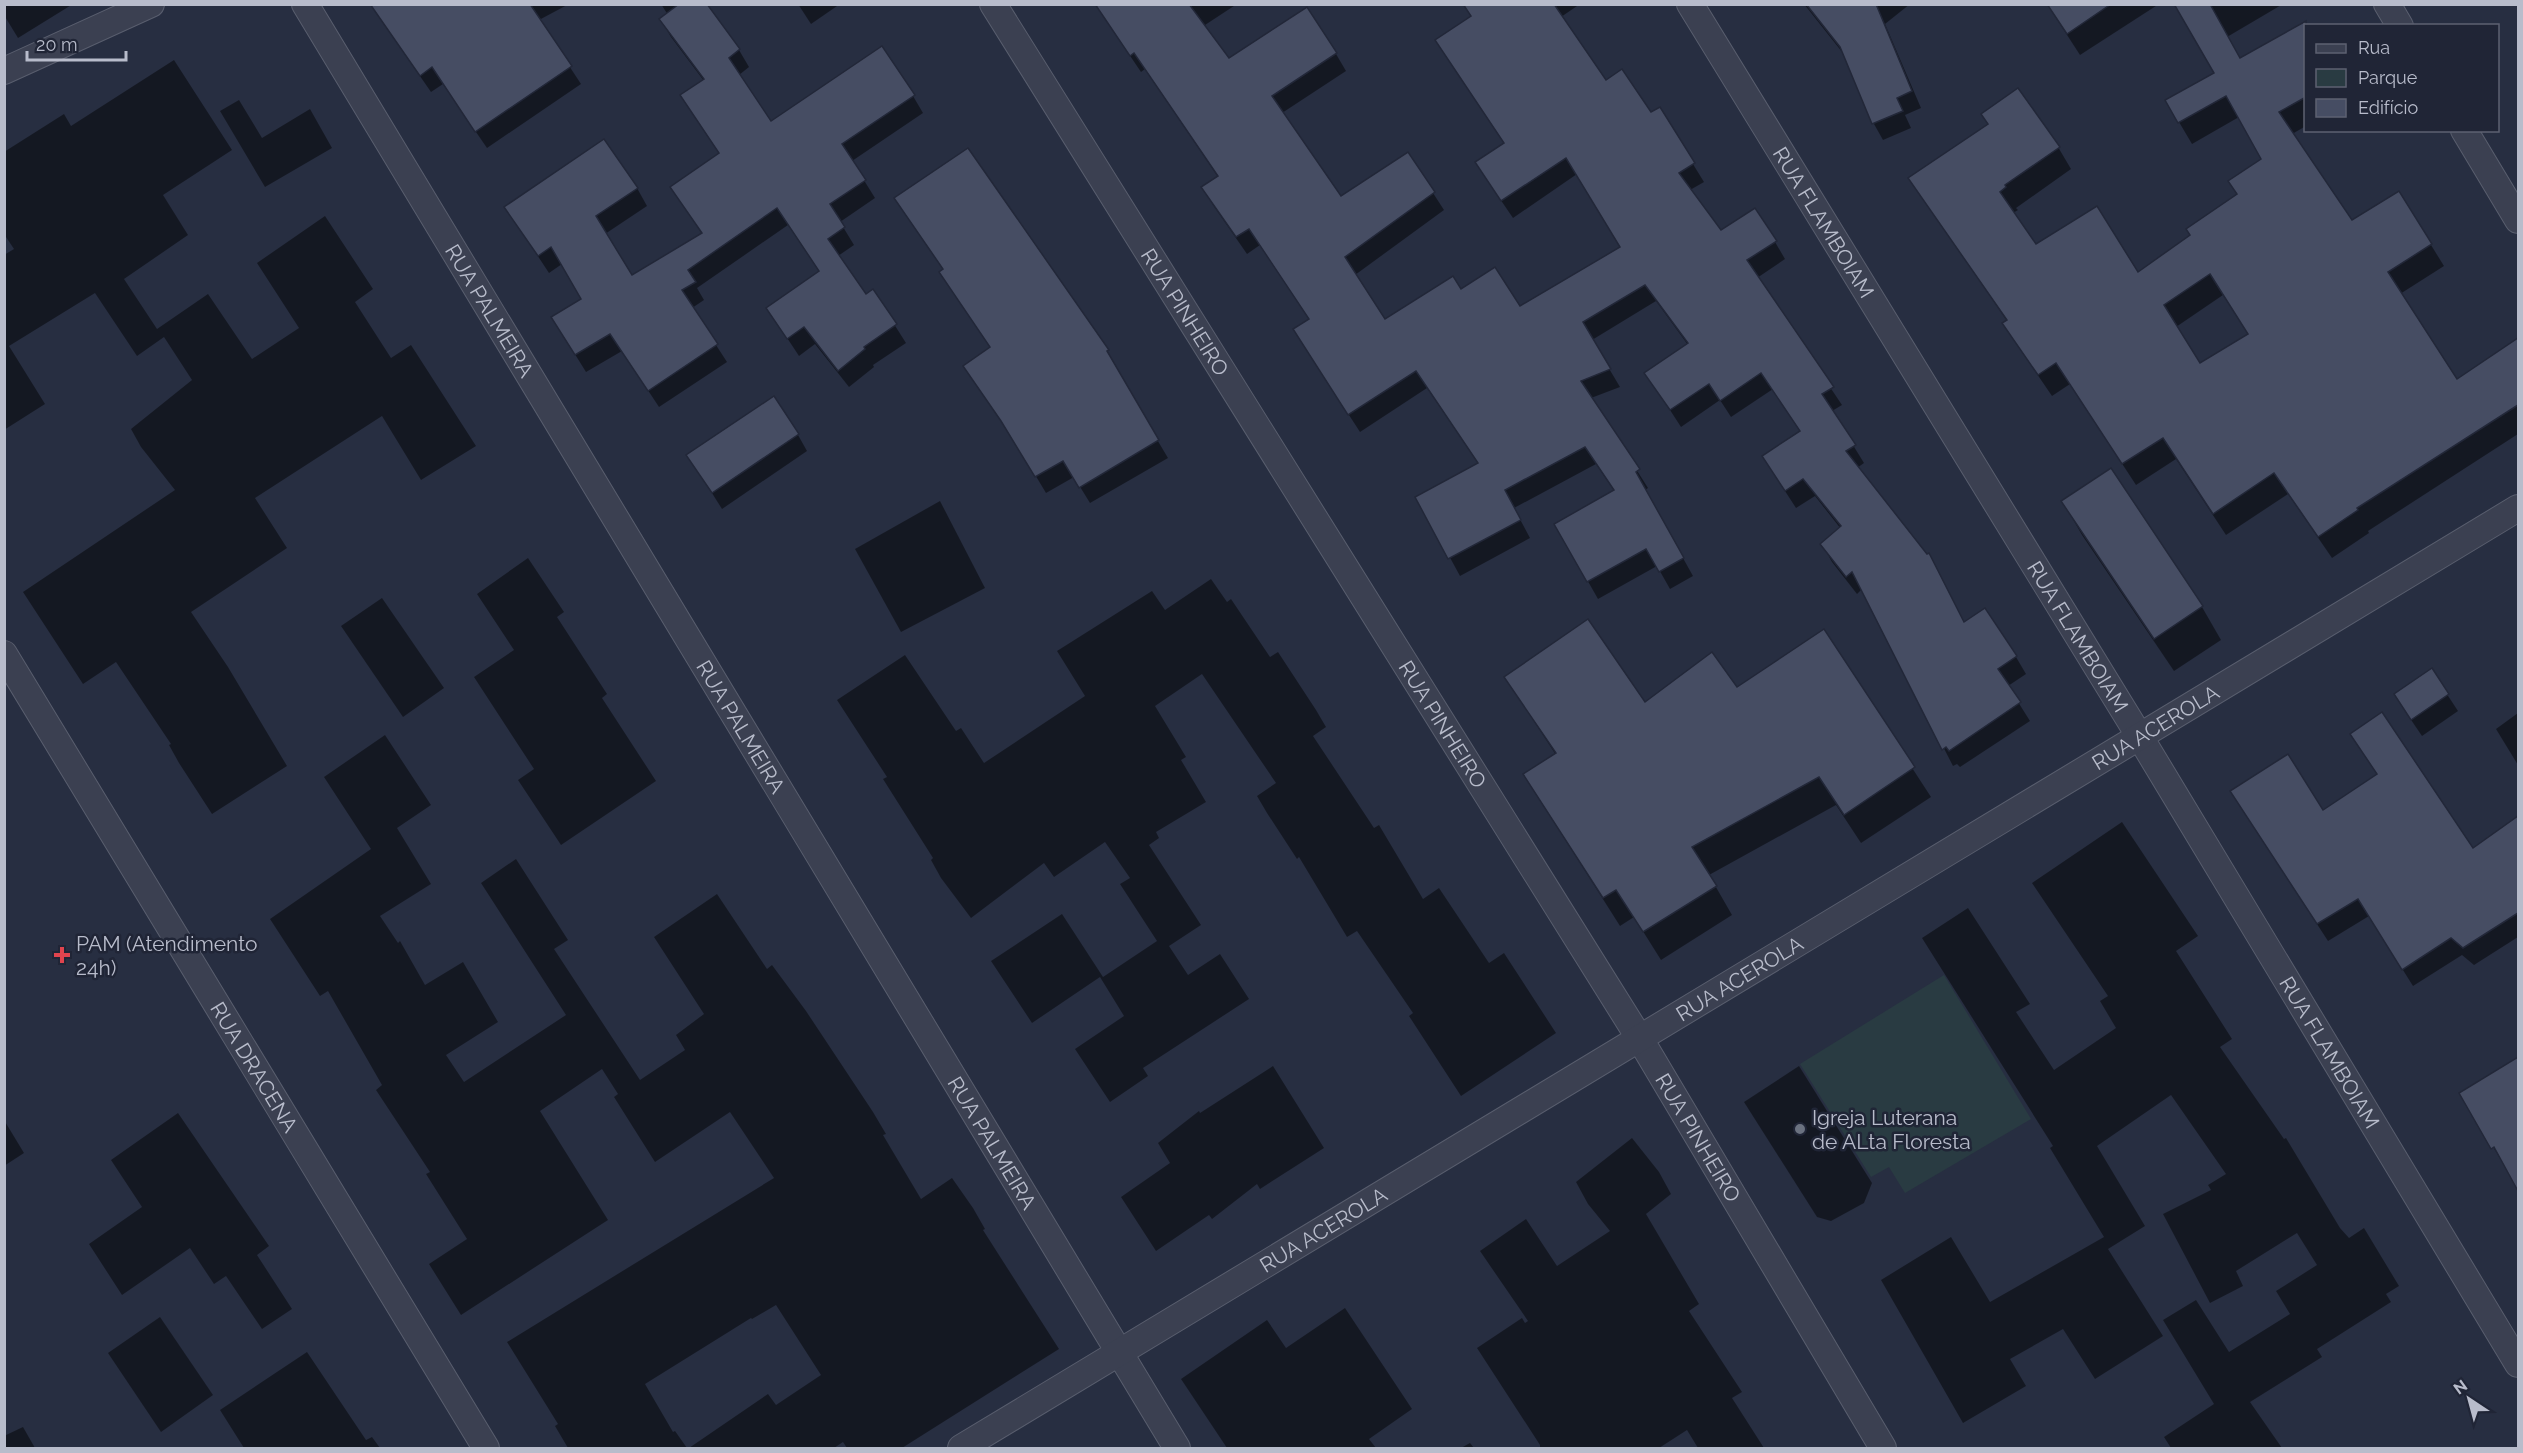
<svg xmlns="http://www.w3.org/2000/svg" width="2523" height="1453" font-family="Raleway,sans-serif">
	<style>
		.green { fill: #293b42 }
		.shadow { fill: #0007; fill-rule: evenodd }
		.building { fill: #464d63; stroke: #222738; stroke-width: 1.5; fill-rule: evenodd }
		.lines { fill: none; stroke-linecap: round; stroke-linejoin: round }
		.street-casing { stroke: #595e6e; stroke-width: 28 }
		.street { stroke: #3b4051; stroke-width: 26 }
		.health-dot { fill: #e0444e; stroke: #202536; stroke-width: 2 }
		.worship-dot { fill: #6b7280; stroke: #202536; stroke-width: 2 }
		.labels { text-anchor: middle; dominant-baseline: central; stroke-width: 5; stroke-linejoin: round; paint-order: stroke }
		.street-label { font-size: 21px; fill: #b8bccb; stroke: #202536 }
		.poi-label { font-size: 21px; fill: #b8bccb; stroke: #202536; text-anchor: start }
	</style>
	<rect width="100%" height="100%" fill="#272e41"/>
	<polygon class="green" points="1944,975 2031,1119 1905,1193 1889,1167 1871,1177 1800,1064"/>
	<g class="shadow">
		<polygon points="4,4 73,4 18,38 4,15"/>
		<polygon points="370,4 569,4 539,20 581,84 487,148 443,84 431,92"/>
		<polygon points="661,4 705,4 739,50 749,67 739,75 771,123 913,96 923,113 852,161 875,198 840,222 854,245 838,256 865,296 873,291 906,343 873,365 874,367 849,387 815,344 799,356 768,309 820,272 788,225 697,288 704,300 692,308 727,362 659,407 622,351 586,372 563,335 583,300 562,264 549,273 506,208 637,188 647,206 605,234 631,277 702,234 672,187 720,154 682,96 704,81 671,37 661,20 668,15"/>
		<polygon points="798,4 840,4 811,24"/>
		<polygon points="1095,4 1237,4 1205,25 1228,60 1336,54 1346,71 1282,113 1340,198 1433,193 1444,210 1355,275 1385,322 1461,291 1520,308 1622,247 1577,174 1513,218 1487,180 1505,144 1437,41 1471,17 1464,4 1580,4 1561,17 1606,82 1651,115 1659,109 1704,182 1690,190 1721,232 1775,242 1785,259 1757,278 1842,405 1832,411 1864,463 1857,468 1964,623 2016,657 2026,674 2008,686 2030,721 1960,767 1957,764 1953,766 1862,589 1857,594 1832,562 1822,544 1841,529 1815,496 1796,508 1774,474 1801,432 1773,389 1731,417 1720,400 1681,427 1646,373 1688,345 1656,301 1592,340 1620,387 1591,398 1648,488 1645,490 1693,576 1670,589 1657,566 1598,599 1556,525 1615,492 1596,464 1514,508 1530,538 1460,576 1417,497 1479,464 1427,388 1360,432 1305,347 1310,320 1260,245 1247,254 1213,205 1203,188 1218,177 1145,69 1141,72"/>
		<polygon points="1804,4 1910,4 1885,24 1921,108 1905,115 1911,128 1883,140 1874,124 1846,57"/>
		<polygon points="2047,4 2159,4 2080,55"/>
		<path d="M2176,4H2283L2227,37L2240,60L2306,39V126L2292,134L2352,222L2431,245L2444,266L2400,294L2457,381L2513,344L2518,353V434L2368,531L2369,533L2332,558L2288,494L2226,535L2176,459L2136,485L2070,384L2052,396L2017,345L2004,323L2007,321L1910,178L2058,147L2071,169L2016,208L2018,210L2013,213L2036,246L2137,274L2192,236L2238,195L2263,159L2239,117L2192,144L2179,122L2167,101L2216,74ZM2223,295L2249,335L2200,365L2176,327Z"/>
		<polygon points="174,60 232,150 163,195 188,235 124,279 157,329 208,294 252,359 299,328 257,263 325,216 373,289 355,302 391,358 411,345 476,446 421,480 382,416 255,498 287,548 191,612 228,667 287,766 212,814 179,763 169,745 171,744 116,662 83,684 23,592 175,490 141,447 131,429 192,380 164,337 137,356 95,293 9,346 45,404 4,430 4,255 14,249 4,234 4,152 64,114 71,126"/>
		<polygon points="239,100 262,138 310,109 332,148 265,187 220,111"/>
		<polygon points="968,150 1107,351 1117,368 1115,369 1168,458 1090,503 1074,477 1046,493 1013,438 991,348 944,270 906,215"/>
		<polygon points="798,435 807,451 722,509 688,455"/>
		<polygon points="940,501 985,588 901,632 855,549"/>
		<polygon points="2063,502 2202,607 2221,640 2174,671 2082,535"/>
		<polygon points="528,558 564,612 557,617 607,694 602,698 656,781 561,845 518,780 534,769 474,677 514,650 477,594"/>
		<polygon points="1211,579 1227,602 1231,599 1270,657 1278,652 1316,710 1326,727 1313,736 1374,828 1379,825 1423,899 1439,888 1489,963 1504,953 1556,1033 1461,1096 1409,1016 1413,1013 1357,931 1347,937 1299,857 1297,859 1267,813 1257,796 1276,783 1202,674 1155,706 1186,757 1181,760 1206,802 1156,832 1159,838 1149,845 1201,925 1169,946 1188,975 1220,954 1249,999 1143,1068 1148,1076 1110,1102 1075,1049 1124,1016 1100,977 1032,1023 991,961 1062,914 1103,977 1157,941 1120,884 1130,878 1105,842 1054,877 1044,863 971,918 941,878 931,860 933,858 883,779 887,777 837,700 905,655 956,731 961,728 984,763 1085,696 1057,651 1152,591 1165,610"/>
		<polygon points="382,598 444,688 403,717 341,626"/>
		<polygon points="1823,631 1931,797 1861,843 1836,805 1709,875 1732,915 1661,960 1634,917 1620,926 1542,803 1556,755 1506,678 1644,704 1737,689"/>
		<polygon points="2431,670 2458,711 2422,736 2405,711"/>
		<polygon points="2518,713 2518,765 2496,729"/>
		<polygon points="385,735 431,805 397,828 431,884 380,916 398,943 400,941 425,985 463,962 498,1022 446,1055 464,1082 566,1015 481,883 516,859 568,940 554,949 640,1080 685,1050 676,1035 704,1014 654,937 717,894 767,969 772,965 806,1011 873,1112 886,1134 883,1135 921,1199 952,1178 973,1208 985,1229 983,1230 1059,1349 902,1448 847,1448 843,1442 834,1448 689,1448 768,1394 776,1405 821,1375 776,1305 752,1319 751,1318 645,1384 673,1432 675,1431 687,1448 568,1448 555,1426 558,1424 507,1342 774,1178 730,1112 655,1162 614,1097 618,1094 602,1069 540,1111 608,1220 461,1315 429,1264 467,1239 426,1174 430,1172 376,1090 382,1085 328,991 320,996 270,919 371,849 324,777"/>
		<polygon points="2242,809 2323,813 2472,850 2518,818 2518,937 2474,965 2462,955 2413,986 2369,916 2328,941"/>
		<polygon points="2122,822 2198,936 2176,951 2232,1039 2220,1047 2284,1139 2286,1138 2340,1228 2349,1238 2364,1228 2399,1286 2386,1294 2391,1302 2317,1349 2322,1357 2250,1402 2282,1448 2171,1448 2164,1437 2214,1404 2163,1320 2196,1300 2229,1352 2290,1314 2276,1291 2317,1265 2297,1233 2236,1271 2243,1286 2210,1303 2163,1214 2211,1190 2208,1185 2226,1174 2171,1095 2097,1146 2145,1226 2108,1249 2163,1336 2095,1379 2063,1329 2010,1359 2026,1386 1963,1423 1881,1280 1951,1237 1990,1302 2104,1237 2050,1148 2053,1146 1922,938 1968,908 2030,1004 2016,1012 2054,1070 2116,1028 2100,1001 2108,996 2032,883"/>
		<polygon points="2518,1059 2518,1188 2461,1094"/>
		<polygon points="1273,1066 1324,1148 1260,1189 1257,1184 1212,1219 1209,1215 1156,1251 1121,1197 1170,1163 1158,1143 1199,1111 1200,1113"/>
		<polygon points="1799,1066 1872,1183 1864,1203 1831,1221 1817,1217 1744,1102"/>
		<polygon points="178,1113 269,1246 257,1255 292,1309 262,1329 226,1276 214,1284 190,1248 122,1295 89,1244 142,1207 111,1160"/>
		<polygon points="4,1120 24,1153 4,1166"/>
		<polygon points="1632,1138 1659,1172 1671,1194 1646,1214 1699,1304 1689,1311 1742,1392 1732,1398 1764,1448 1698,1448 1687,1430 1659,1448 1540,1448 1540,1445 1477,1348 1522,1318 1525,1323 1528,1321 1480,1251 1526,1219 1557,1266 1610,1231 1588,1204 1576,1182"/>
		<polygon points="1345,1308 1412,1409 1369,1439 1376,1448 1227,1448 1181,1379 1267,1320 1286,1348"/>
		<polygon points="160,1317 213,1395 161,1432 108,1353"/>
		<polygon points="307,1352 366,1440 372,1437 380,1448 244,1448 220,1410"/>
		<polygon points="23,1427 35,1448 4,1448 4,1436"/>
		<polygon points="1470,1443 1474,1448 1461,1448"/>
	</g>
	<g class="building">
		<polygon points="370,4 530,4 572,66 475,132 432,67 420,76"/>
		<polygon points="679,4 707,4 740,49 729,58 771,121 882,46 915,95 842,144 866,180 830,204 845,227 828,239 866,294 873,289 897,324 864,347 865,349 838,371 804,327 787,339 766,308 819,271 777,208 688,270 696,282 682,290 718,344 648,391 610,334 575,355 551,317 581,299 551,247 538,256 504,207 604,139 638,188 596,216 632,275 702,233 670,187 719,153 680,95 704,79 659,19"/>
		<polygon points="1095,4 1189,4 1229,58 1307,7 1337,53 1272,96 1341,196 1408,152 1435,192 1345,257 1385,319 1453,276 1461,289 1495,267 1520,306 1620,247 1566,158 1501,201 1475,162 1504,143 1435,40 1471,16 1463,4 1554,4 1606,80 1622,69 1651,112 1660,107 1695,163 1679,173 1721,230 1755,208 1777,241 1747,260 1834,387 1822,394 1856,445 1846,451 1927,554 1929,553 1964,622 1985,608 2017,656 1998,669 2021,702 1949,751 1946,747 1942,750 1852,572 1846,577 1820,544 1841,526 1803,479 1785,491 1762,456 1800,431 1761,373 1720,401 1709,384 1670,410 1644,373 1688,343 1645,285 1583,322 1611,369 1581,381 1640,469 1636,472 1684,558 1659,572 1646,549 1587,582 1554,524 1614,490 1585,447 1505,490 1521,520 1448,559 1415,497 1478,463 1416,371 1348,415 1293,329 1309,319 1249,229 1236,237 1201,187 1218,176 1134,53 1130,56"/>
		<polygon points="1806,4 1876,4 1912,91 1897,98 1903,111 1872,124 1840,47"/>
		<polygon points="2047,4 2111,4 2067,34"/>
		<path d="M2174,4H2210L2240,58L2306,21V97L2279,112L2352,220L2399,191L2432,244L2388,272L2457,379L2518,338V405L2357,508L2358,510L2318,537L2274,473L2213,514L2163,438L2122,464L2056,363L2038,375L2002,323L2007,320L1908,178L1988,124L1981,114L2018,88L2060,147L2005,185L2006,187L2000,192L2036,244L2097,206L2138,272L2190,235L2186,229L2237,194L2228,181L2261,159L2226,96L2178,123L2165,100L2214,73ZM2210,274L2248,334L2200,363L2164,305Z"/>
		<polygon points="968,148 1109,350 1107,351 1159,440 1079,488 1063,461 1035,477 1001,421 963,366 990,347 939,272 943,269 894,198"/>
		<polygon points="774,396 799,434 712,493 686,455"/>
		<polygon points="2111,468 2203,606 2154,639 2061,501"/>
		<polygon points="1588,619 1645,702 1712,652 1737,687 1824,629 1915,767 1844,815 1819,777 1692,847 1717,886 1643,932 1616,890 1603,898 1523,774 1556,753 1504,677"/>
		<polygon points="2432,668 2449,694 2411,720 2394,694"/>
		<polygon points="2382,712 2473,848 2518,816 2518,913 2463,948 2451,938 2402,970 2358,899 2317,924 2230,791 2288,754 2323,810 2377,774 2350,734"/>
		<polygon points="2518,1057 2518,1191 2494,1147 2491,1149 2459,1093"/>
	</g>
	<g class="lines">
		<g class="street-casing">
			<g id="street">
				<path id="s1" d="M305,4L1177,1448"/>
				<path id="s2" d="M993,4L1640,1039L1883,1448"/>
				<path id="s3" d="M1690,4L2140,737L2518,1364"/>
				<polyline points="2387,4 2400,26"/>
				<polyline points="4,71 151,4"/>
				<polyline points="2464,130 2518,220"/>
				<path id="s4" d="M4,654L486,1448"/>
				<path id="s5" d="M961,1448L2518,508"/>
			</g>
		</g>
		<use href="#street" class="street"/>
	</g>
	<path class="health-dot" d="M59 946h6v6h6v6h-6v6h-6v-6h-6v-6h6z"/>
	<circle class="worship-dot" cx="1800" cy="1129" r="6"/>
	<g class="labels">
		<g class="street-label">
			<text stroke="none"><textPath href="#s3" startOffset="256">RUA FLAMBOIAM</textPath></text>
			<text stroke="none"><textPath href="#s1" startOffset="358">RUA PALMEIRA</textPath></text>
			<text stroke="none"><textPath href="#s2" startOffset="363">RUA PINHEIRO</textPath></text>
			<text stroke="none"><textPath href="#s3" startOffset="742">RUA FLAMBOIAM</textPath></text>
			<text stroke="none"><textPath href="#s2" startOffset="849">RUA PINHEIRO</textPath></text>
			<text stroke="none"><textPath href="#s1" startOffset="844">RUA PALMEIRA</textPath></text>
			<text stroke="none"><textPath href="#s5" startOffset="1395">RUA ACEROLA</textPath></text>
			<text stroke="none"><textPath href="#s5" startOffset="909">RUA ACEROLA</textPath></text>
			<text stroke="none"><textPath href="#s3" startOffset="1228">RUA FLAMBOIAM</textPath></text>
			<text stroke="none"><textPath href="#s4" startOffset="483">RUA DRACENA</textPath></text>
			<text stroke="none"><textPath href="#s2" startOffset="1335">RUA PINHEIRO</textPath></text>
			<text stroke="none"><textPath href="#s1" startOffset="1330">RUA PALMEIRA</textPath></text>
			<text stroke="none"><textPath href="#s5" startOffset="423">RUA ACEROLA</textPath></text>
		</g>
		<g class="poi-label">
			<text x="76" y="943">PAM (Atendimento<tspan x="76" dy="24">24h)</tspan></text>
			<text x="1812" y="1117">Igreja Luterana<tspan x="1812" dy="24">de ALta Floresta</tspan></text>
		</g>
	</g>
	<rect width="2523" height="1453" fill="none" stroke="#b8bccb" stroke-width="12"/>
	<rect x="2304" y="24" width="195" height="108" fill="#202536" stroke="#5d6172" stroke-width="1.5"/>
	<rect x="2316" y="44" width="30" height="9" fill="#3b4051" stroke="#5d6172" stroke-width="1.5"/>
	<text x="2358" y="54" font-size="18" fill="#b8bccb">Rua</text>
	<rect x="2316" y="69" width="30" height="18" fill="#293b42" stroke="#5d6172" stroke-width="1.5"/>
	<text x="2358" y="84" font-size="18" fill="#b8bccb">Parque</text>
	<rect x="2316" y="99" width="30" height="18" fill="#464d63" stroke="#5d6172" stroke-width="1.5"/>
	<text x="2358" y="114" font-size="18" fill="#b8bccb">Edifício</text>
	<g transform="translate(2469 1399) rotate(324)" stroke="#202536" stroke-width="4.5" paint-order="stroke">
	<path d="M0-4.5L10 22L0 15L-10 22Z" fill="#b8bccb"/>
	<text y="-9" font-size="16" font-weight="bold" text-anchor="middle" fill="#b8bccb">N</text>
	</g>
	<path d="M27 51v9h99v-9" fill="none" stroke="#b8bccb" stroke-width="3"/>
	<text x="36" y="51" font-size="18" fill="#b8bccb" stroke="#202536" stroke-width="4.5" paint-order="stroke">20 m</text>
</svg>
